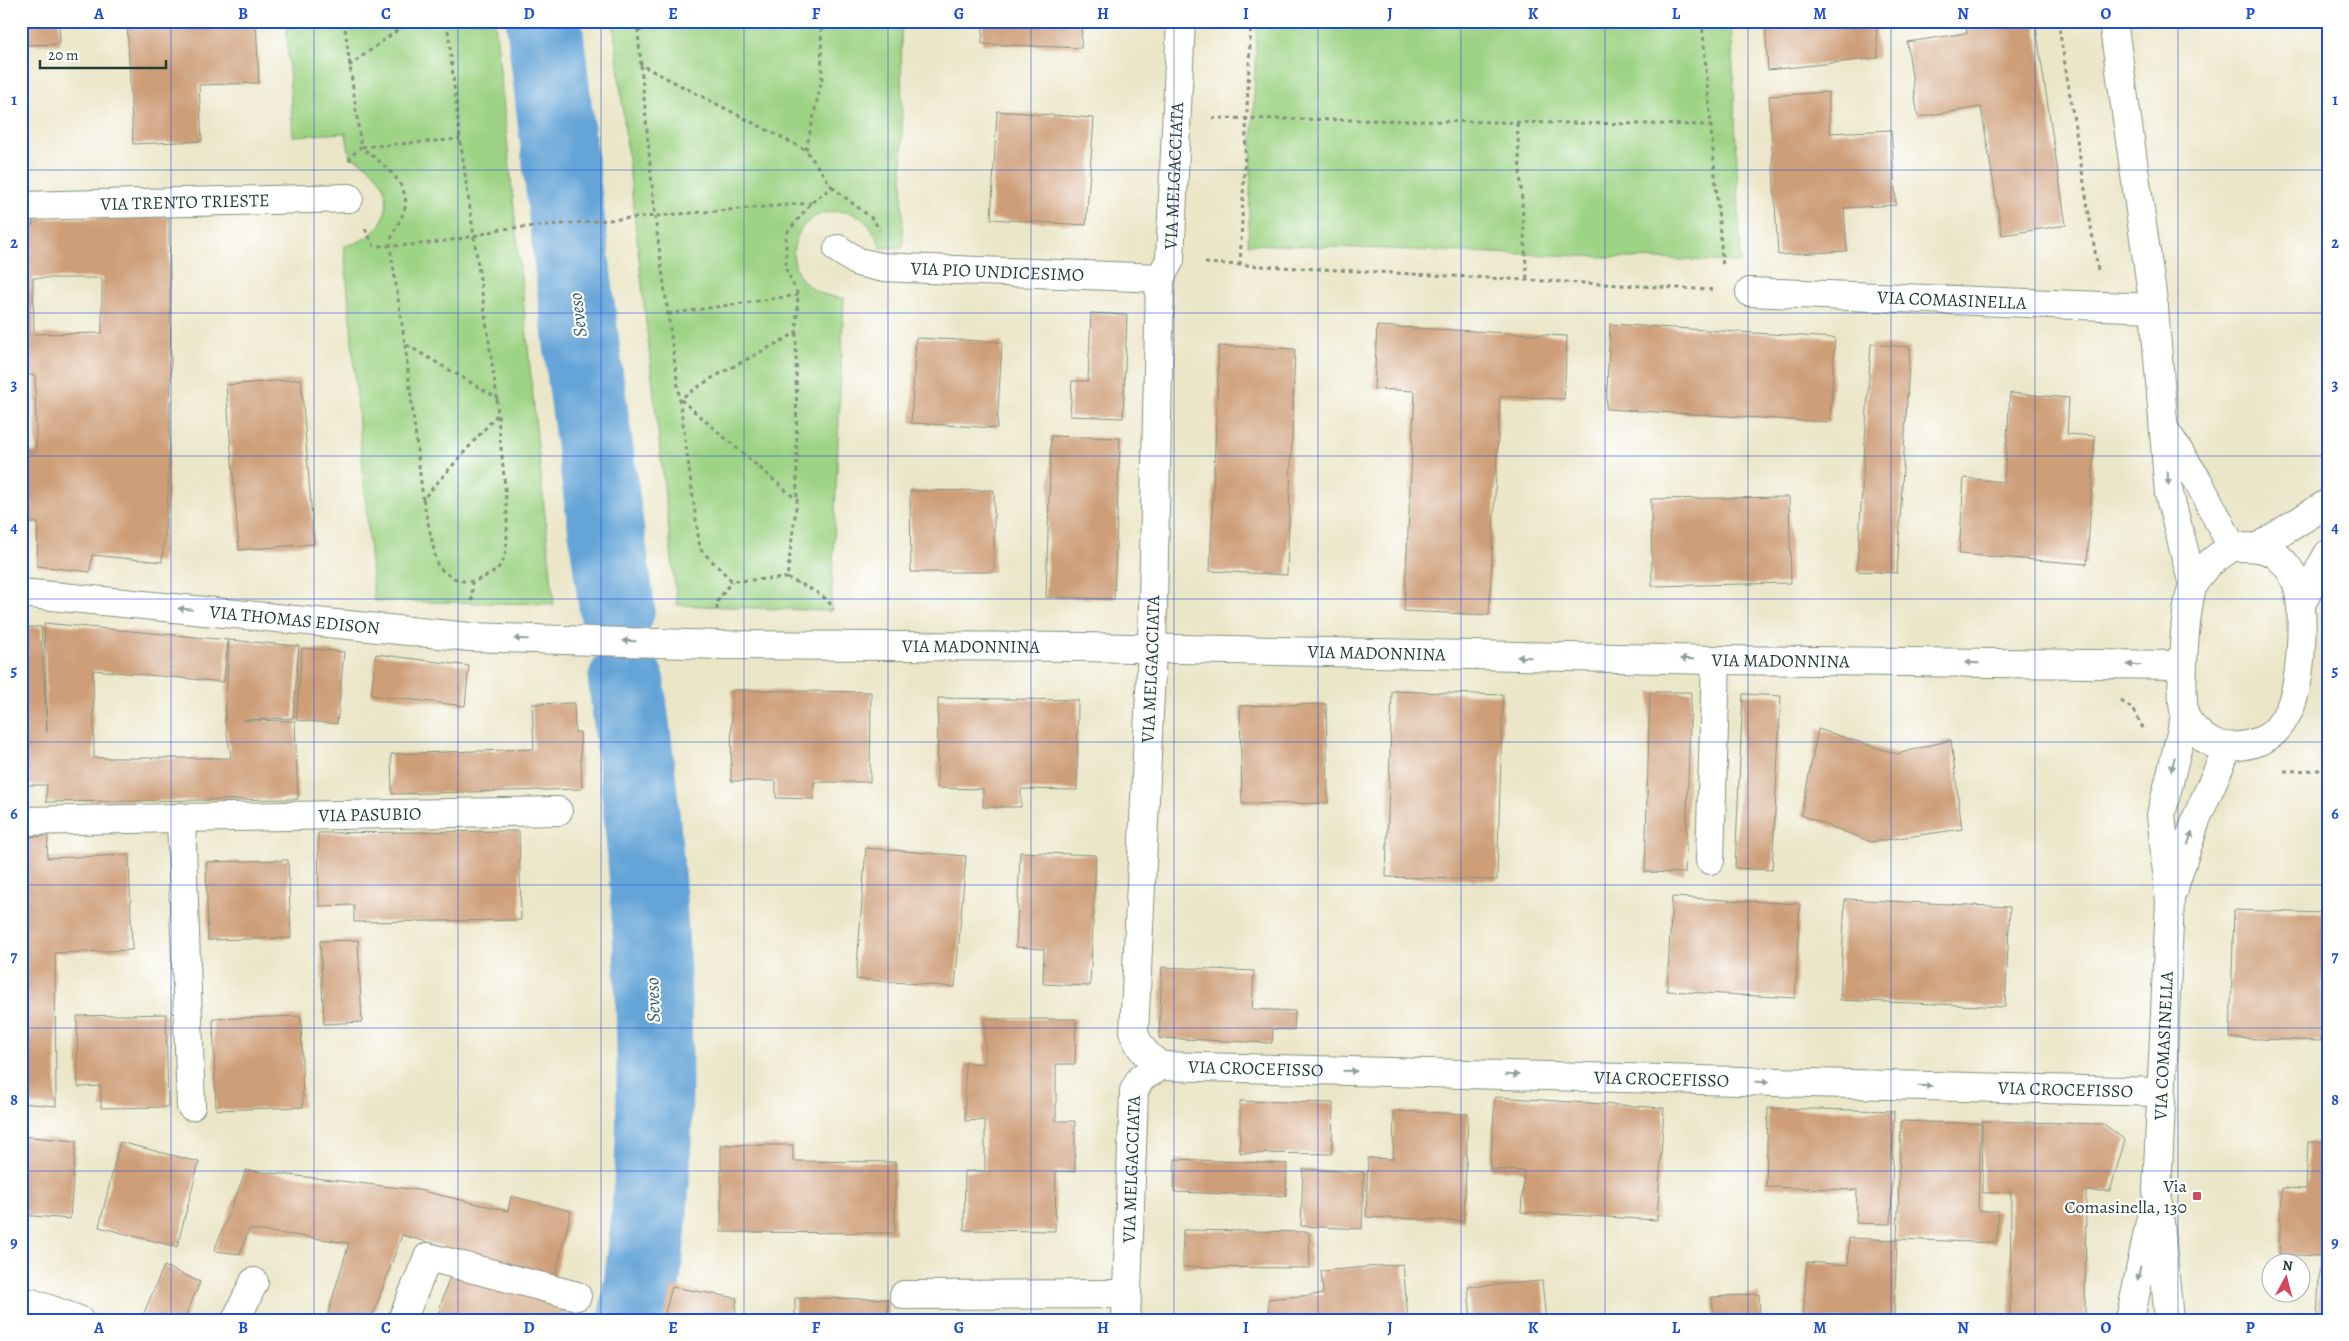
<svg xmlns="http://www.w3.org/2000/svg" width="2349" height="1341" font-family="Alegreya,serif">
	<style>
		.green { fill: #9dd384; stroke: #5e885c }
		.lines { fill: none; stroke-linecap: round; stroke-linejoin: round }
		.river { stroke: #65a4d7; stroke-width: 76 }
		.building { fill: #ce9e78; fill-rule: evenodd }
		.minor-casing { stroke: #85927e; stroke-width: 30 }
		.path { stroke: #85927e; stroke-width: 3; stroke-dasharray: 4 4; stroke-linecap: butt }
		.minor { stroke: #fff; stroke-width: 28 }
		.oneway { fill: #8f9e9a }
		.grid { fill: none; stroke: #1d4ed8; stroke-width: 1; stroke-opacity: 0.55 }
		.poi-dot { fill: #d1495b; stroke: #fff; stroke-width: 2 }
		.labels { text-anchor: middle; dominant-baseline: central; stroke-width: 4.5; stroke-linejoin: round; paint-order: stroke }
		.street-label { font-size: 18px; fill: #1f3d34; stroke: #fff }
		.poi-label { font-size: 18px; fill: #1f3d34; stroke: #fff; text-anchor: end }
		.water-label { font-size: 19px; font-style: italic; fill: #38616d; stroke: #fff }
		.neatline { fill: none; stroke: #1d4ed8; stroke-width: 2 }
		.grid-label { font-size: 16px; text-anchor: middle; font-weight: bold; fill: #1d4ed8 }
	</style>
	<rect width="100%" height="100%" fill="#fff"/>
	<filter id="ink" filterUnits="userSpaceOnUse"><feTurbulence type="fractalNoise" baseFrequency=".02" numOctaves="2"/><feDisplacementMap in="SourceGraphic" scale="10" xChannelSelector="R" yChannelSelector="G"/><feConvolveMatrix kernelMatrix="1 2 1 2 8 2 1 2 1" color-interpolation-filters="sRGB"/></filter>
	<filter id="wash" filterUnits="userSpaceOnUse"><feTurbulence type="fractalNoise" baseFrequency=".0096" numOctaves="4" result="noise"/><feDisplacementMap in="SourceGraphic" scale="20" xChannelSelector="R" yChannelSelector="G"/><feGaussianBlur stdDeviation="1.12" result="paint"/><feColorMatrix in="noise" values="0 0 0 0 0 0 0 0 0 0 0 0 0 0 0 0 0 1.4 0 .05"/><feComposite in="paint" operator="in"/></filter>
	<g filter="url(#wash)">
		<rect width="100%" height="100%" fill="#ebe6c8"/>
		<g class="green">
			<path d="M286,21H495L554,604L374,601L344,246C398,236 401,175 350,157L346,133L293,136Z"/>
			<path d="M613,21H901L903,247L881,248C875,231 865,215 846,212C782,203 771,295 844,298L831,611L677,605Z"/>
			<polygon points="1257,21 1731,21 1741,262 1248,244"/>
		</g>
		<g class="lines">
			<g class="river">
				<polyline points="544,21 585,375 617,609"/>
				<path d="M626,681C642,797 652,913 654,1030C656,1127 653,1224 636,1320"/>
			</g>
		</g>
		<g id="blocks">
			<g class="building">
				<polygon points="21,21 59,21 60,44 21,45"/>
				<polygon points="127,21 256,21 259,83 199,85 202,141 133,144"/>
				<polygon points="983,21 1082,21 1081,48 982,44"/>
				<polygon points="1765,21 1876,21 1878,58 1768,70"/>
				<polygon points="1965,21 2035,21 2066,225 2002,235 1981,107 1918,117 1907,42 1967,33"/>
				<polygon points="1828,92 1830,133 1891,130 1896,205 1844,208 1847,251 1778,255 1769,96"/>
				<polygon points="997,111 1094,118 1086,225 991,219"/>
				<path d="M169,217L171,373L168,496L162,562L92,555L90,572L37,566L38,523H21V452H36V433L35,375H21V225H33V219ZM33,278H102V333L34,334Z"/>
				<polygon points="1091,313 1127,315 1123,418 1070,416 1072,381 1088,381"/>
				<polygon points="1610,324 1835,338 1830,422 1606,409"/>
				<polygon points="1377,326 1567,336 1564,399 1500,396 1489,615 1404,611 1415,391 1374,389"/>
				<polygon points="916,338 1002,342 997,428 911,423"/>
				<polygon points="1871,344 1910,347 1897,573 1857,571"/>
				<polygon points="1219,346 1295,349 1287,575 1210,571"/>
				<polygon points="301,379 314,544 239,550 226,385"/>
				<polygon points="2010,393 2069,398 2067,434 2095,436 2087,564 1959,554 1964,478 2004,482"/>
				<polygon points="1051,436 1120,438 1114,599 1046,597"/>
				<polygon points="994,490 994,572 911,572 910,491"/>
				<polygon points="1789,497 1791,583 1652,586 1651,499"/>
				<polygon points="44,623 228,640 224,682 93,670 94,758 231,758 225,721 229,640 299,646 293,718 242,720 295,721 298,799 46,802 47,785 21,785 21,627 41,627 47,732"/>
				<polygon points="302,648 344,652 337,724 296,720"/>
				<polygon points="376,654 469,666 465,706 371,695"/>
				<polygon points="732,690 871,692 870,782 814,782 814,799 776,798 776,781 731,781"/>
				<polygon points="1392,691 1503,695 1497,880 1386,877"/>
				<polygon points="1650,692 1691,692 1685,873 1645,872"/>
				<polygon points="1743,694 1781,696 1772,870 1735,868"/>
				<polygon points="938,698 1078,700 1077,790 1021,789 1021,807 983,807 983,789 937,788"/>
				<polygon points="574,703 575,732 580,732 582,789 392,794 391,754 534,749 532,704"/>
				<polygon points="1326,704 1328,803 1242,804 1240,706"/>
				<polygon points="1818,729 1897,754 1951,740 1962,829 1871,842 1801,815"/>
				<polygon points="519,831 521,920 354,922 354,905 319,906 318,833"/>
				<polygon points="48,836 47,858 129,855 132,950 55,953 56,1106 21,1103 21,837"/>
				<polygon points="866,848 966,856 955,987 856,979"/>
				<polygon points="1020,852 1096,855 1090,986 1043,984 1044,949 1016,947"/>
				<polygon points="288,860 291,938 208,940 206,862"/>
				<polygon points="1672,897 1800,904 1795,998 1667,991"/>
				<polygon points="1845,899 2010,907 2005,1007 1840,1000"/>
				<polygon points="2234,910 2324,913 2321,1041 2230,1038"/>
				<polygon points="358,940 362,1022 324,1024 320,941"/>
				<polygon points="1162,967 1254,971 1252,1009 1295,1011 1294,1030 1273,1029 1272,1043 1159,1038"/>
				<polygon points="166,1014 168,1107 101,1108 101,1086 78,1087 77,1016"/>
				<polygon points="301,1016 303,1107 216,1110 213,1019"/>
				<polygon points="985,1019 1076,1019 1075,1064 1056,1064 1056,1121 1075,1121 1075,1172 1056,1171 1055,1231 964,1230 965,1171 985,1171 985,1120 965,1121 965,1063 985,1064"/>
				<polygon points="1495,1097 1664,1108 1657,1220 1521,1212 1524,1171 1490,1169"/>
				<polygon points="1240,1101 1333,1103 1332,1154 1240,1153"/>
				<polygon points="1768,1108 1894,1111 1891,1224 1856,1223 1857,1190 1766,1187"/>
				<polygon points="1394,1111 1468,1114 1464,1221 1366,1217 1368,1158 1393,1159"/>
				<polygon points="1901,1121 1981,1124 1978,1211 1998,1211 1996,1243 1897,1239"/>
				<polygon points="1982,1121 2104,1124 2125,1140 2110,1191 2086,1191 2085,1320 2010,1320 2011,1192 1983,1193"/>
				<polygon points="21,1136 76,1141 70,1219 21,1215"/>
				<polygon points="120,1142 199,1162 177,1247 99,1227"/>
				<polygon points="2308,1142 2328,1142 2328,1320 2317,1320 2320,1256 2279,1254 2282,1188 2306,1189"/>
				<polygon points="721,1145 793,1145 793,1161 895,1162 895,1233 721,1232"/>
				<polygon points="1175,1159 1287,1164 1286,1196 1174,1192"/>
				<polygon points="1303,1169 1364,1172 1362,1229 1301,1226"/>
				<polygon points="246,1170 418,1190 508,1211 511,1196 571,1211 555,1277 402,1235 371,1320 326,1320 349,1243 249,1229 240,1254 214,1251"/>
				<polygon points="1183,1230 1309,1232 1310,1268 1183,1267"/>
				<polygon points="1849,1238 1897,1240 1894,1318 1803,1320 1807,1262 1848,1265"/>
				<polygon points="1403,1264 1408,1320 1269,1320 1268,1299 1323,1294 1321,1271"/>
				<polygon points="164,1266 200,1282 184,1320 141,1320"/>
				<polygon points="452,1269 579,1309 576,1320 436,1320"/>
				<polygon points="1542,1281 1546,1320 1471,1320 1468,1287"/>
				<polygon points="672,1287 737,1298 734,1320 663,1320"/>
				<polygon points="1759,1294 1760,1320 1714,1320 1712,1297"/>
				<polygon points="795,1298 888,1299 888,1320 795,1320"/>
			</g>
		</g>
	</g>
	<g filter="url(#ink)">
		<use href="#blocks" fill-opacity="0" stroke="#85927e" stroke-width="1"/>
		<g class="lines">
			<g class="minor-casing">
				<g id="minor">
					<polyline points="2113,21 2154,308 2169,494 2193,584"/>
					<path id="s1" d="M21,206L349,198"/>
					<path id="s2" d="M838,249L858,262L880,267L1160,278"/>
					<path id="s3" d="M1750,292L2154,308"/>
					<polyline points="2165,430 2198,481 2232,547"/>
					<path d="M2232,547C2248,547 2263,546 2276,555C2285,562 2292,572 2296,582C2306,608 2301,673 2293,699C2291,708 2283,722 2277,729C2268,740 2253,744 2240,746C2229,747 2216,746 2207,740C2199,734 2191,727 2186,718C2178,703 2185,599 2194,583C2202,567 2217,557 2232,547Z"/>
					<polyline points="2258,547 2328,503"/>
					<path id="s4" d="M21,593L470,637L720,645L1082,647L1716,660L2183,665"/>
					<polyline points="2301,604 2328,554"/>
					<polyline points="181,817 191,1106"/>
					<path id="s5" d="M21,821L558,811"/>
					<polyline points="1710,860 1716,660"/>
					<polyline points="2173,890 2197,817 2228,747"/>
					<path id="s6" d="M1161,1066C1148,1057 1140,1049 1134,1034L1152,649L1160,278L1170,260L1181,21"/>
					<polyline points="904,1295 1127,1294"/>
					<polyline points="27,1320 32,1303 79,1320"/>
					<polyline points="236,1320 254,1282"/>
					<polyline points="402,1320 428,1257 577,1296"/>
					<path id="s7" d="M1126,1320L1134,1091L1141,1078L1161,1066L2160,1092"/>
					<polyline points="2130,1320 2151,1217"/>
					<path id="s8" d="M2169,1320L2157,1191L2170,901L2161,815L2185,717"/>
				</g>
			</g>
			<g class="path">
				<polyline points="344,21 361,147 460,139"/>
				<polyline points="637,21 641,65 806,150 832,187 811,203 786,234 786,269 798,295 796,333 712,378 680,399"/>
				<polyline points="1702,21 1723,268"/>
				<polyline points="2058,21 2098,270"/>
				<polyline points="638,32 657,21"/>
				<polyline points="641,65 655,218 700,549 732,581 787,578 797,500 680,399"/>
				<polyline points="349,66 410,21"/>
				<polyline points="1212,118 1711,125"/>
				<polyline points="1517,123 1527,281"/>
				<polyline points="806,150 822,79 821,21"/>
				<path d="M350,161V157L361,147C377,159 410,182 405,207C402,221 391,232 390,246L405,344L497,398L460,139L447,21"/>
				<polyline points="832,187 874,220 879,230"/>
				<path d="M365,229L374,246C416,246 461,241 501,229L811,203"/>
				<polyline points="1205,263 1716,290"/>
				<polyline points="1240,265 1251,21"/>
				<polyline points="668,314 798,295"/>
				<polyline points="796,333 797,500"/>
				<polyline points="405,345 423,499"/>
				<path d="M497,415L423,499L437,564C445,576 463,585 477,580C487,576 496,573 502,563C516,539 497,433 497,398"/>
				<path d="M787,578C800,584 828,594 833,609"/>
				<polyline points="472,601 472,582"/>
				<polyline points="717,610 717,602 732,581"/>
				<polyline points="2121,701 2134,710 2143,728"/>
				<polyline points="2284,771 2320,770 2328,772"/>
			</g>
			<use href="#minor" class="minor"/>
		</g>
		<defs><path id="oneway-solid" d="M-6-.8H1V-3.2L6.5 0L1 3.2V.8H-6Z" transform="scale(1.25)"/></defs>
		<g class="oneway">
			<use href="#oneway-solid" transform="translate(2168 478) rotate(86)"/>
			<use href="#oneway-solid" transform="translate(185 609) rotate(-174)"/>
			<use href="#oneway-solid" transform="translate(521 639) rotate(-178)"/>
			<use href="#oneway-solid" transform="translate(629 641) rotate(-179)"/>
			<use href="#oneway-solid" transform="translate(1524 657) rotate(-179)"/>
			<use href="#oneway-solid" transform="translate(1687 659) rotate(-179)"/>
			<use href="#oneway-solid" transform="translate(1972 663) rotate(-179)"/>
			<use href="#oneway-solid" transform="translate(2134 665) rotate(180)"/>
			<use href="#oneway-solid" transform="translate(2173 764) rotate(103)"/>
			<use href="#oneway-solid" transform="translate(2190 838) rotate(-72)"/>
			<use href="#oneway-solid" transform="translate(1350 1071) rotate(2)"/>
			<use href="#oneway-solid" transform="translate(1512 1075) rotate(2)"/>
			<use href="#oneway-solid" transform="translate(1762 1082) rotate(2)"/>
			<use href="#oneway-solid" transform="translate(1925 1086) rotate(2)"/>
			<use href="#oneway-solid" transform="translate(2139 1273) rotate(102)"/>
		</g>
	</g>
	<path class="grid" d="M171,21V1320M314,21V1320M458,21V1320M601,21V1320M744,21V1320M888,21V1320M1031,21V1320M1174,21V1320M1318,21V1320M1461,21V1320M1605,21V1320M1748,21V1320M1891,21V1320M2035,21V1320M2178,21V1320M21,170H2328M21,313H2328M21,456H2328M21,599H2328M21,742H2328M21,885H2328M21,1028H2328M21,1171H2328"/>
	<rect class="poi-dot" x="2192" y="1191" width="10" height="10" rx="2.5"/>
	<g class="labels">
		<g class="street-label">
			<text stroke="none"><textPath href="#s6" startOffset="904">VIA MELGACCIATA</textPath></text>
			<text stroke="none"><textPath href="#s1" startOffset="164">VIA TRENTO TRIESTE</textPath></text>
			<text stroke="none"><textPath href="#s2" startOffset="164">VIA PIO UNDICESIMO</textPath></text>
			<text stroke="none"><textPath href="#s3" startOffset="202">VIA COMASINELLA</textPath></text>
			<text stroke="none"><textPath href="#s4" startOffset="275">VIA THOMAS EDISON</textPath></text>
			<text stroke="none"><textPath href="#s4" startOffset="952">VIA MADONNINA</textPath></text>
			<text stroke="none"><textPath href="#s4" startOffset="1358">VIA MADONNINA</textPath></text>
			<text stroke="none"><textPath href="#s4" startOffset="1762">VIA MADONNINA</textPath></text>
			<text stroke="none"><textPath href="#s6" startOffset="408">VIA MELGACCIATA</textPath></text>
			<text stroke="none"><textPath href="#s5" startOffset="349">VIA PASUBIO</textPath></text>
			<text stroke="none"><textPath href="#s8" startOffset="275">VIA COMASINELLA</textPath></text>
			<text stroke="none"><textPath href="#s7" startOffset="362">VIA CROCEFISSO</textPath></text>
			<text stroke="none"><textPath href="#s7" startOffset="768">VIA CROCEFISSO</textPath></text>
			<text stroke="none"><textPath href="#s7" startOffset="1172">VIA CROCEFISSO</textPath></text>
			<text stroke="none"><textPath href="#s7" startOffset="151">VIA MELGACCIATA</textPath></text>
		</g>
		<g class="poi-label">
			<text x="2187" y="1186">Via<tspan x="2187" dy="21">Comasinella, 130</tspan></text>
		</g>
		<g class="water-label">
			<text transform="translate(578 315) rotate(-97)">Seveso</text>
			<text transform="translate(653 1000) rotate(-92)">Seveso</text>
		</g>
	</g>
	<rect width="2349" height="1341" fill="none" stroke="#fff" stroke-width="55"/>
	<g transform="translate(2286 1278) rotate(7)"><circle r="24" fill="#ffffff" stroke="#a5b1ae"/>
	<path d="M0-4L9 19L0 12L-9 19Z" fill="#d1495b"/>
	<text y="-8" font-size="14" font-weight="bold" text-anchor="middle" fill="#1f3d34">N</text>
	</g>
	<path d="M40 60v8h126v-8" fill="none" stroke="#1f3d34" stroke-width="2.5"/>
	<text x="48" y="60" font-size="15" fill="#1f3d34" stroke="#ffffff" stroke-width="4" paint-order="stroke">20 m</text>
	<rect x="28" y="28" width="2294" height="1286" class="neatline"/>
	<g class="grid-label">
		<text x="99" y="19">A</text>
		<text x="243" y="19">B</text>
		<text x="386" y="19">C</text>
		<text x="529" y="19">D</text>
		<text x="673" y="19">E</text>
		<text x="816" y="19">F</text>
		<text x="959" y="19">G</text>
		<text x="1103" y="19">H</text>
		<text x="1246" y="19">I</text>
		<text x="1390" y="19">J</text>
		<text x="1533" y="19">K</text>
		<text x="1676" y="19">L</text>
		<text x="1820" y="19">M</text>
		<text x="1963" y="19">N</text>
		<text x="2106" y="19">O</text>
		<text x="2250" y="19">P</text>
		<text x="14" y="105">1</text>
		<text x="2335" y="105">1</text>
		<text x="14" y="248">2</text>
		<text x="2335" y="248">2</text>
		<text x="14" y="390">3</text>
		<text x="2335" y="390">3</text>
		<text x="14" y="533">4</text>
		<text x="2335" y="533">4</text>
		<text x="14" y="676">5</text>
		<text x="2335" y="676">5</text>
		<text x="14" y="819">6</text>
		<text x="2335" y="819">6</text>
		<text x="14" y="962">7</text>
		<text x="2335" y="962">7</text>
		<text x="14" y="1105">8</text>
		<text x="2335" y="1105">8</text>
		<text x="14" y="1248">9</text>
		<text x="2335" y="1248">9</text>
		<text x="99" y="1333">A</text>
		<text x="243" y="1333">B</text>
		<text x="386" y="1333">C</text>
		<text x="529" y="1333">D</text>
		<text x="673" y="1333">E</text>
		<text x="816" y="1333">F</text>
		<text x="959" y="1333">G</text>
		<text x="1103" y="1333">H</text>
		<text x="1246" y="1333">I</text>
		<text x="1390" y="1333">J</text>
		<text x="1533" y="1333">K</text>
		<text x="1676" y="1333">L</text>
		<text x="1820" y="1333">M</text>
		<text x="1963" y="1333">N</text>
		<text x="2106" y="1333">O</text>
		<text x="2250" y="1333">P</text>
	</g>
</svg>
